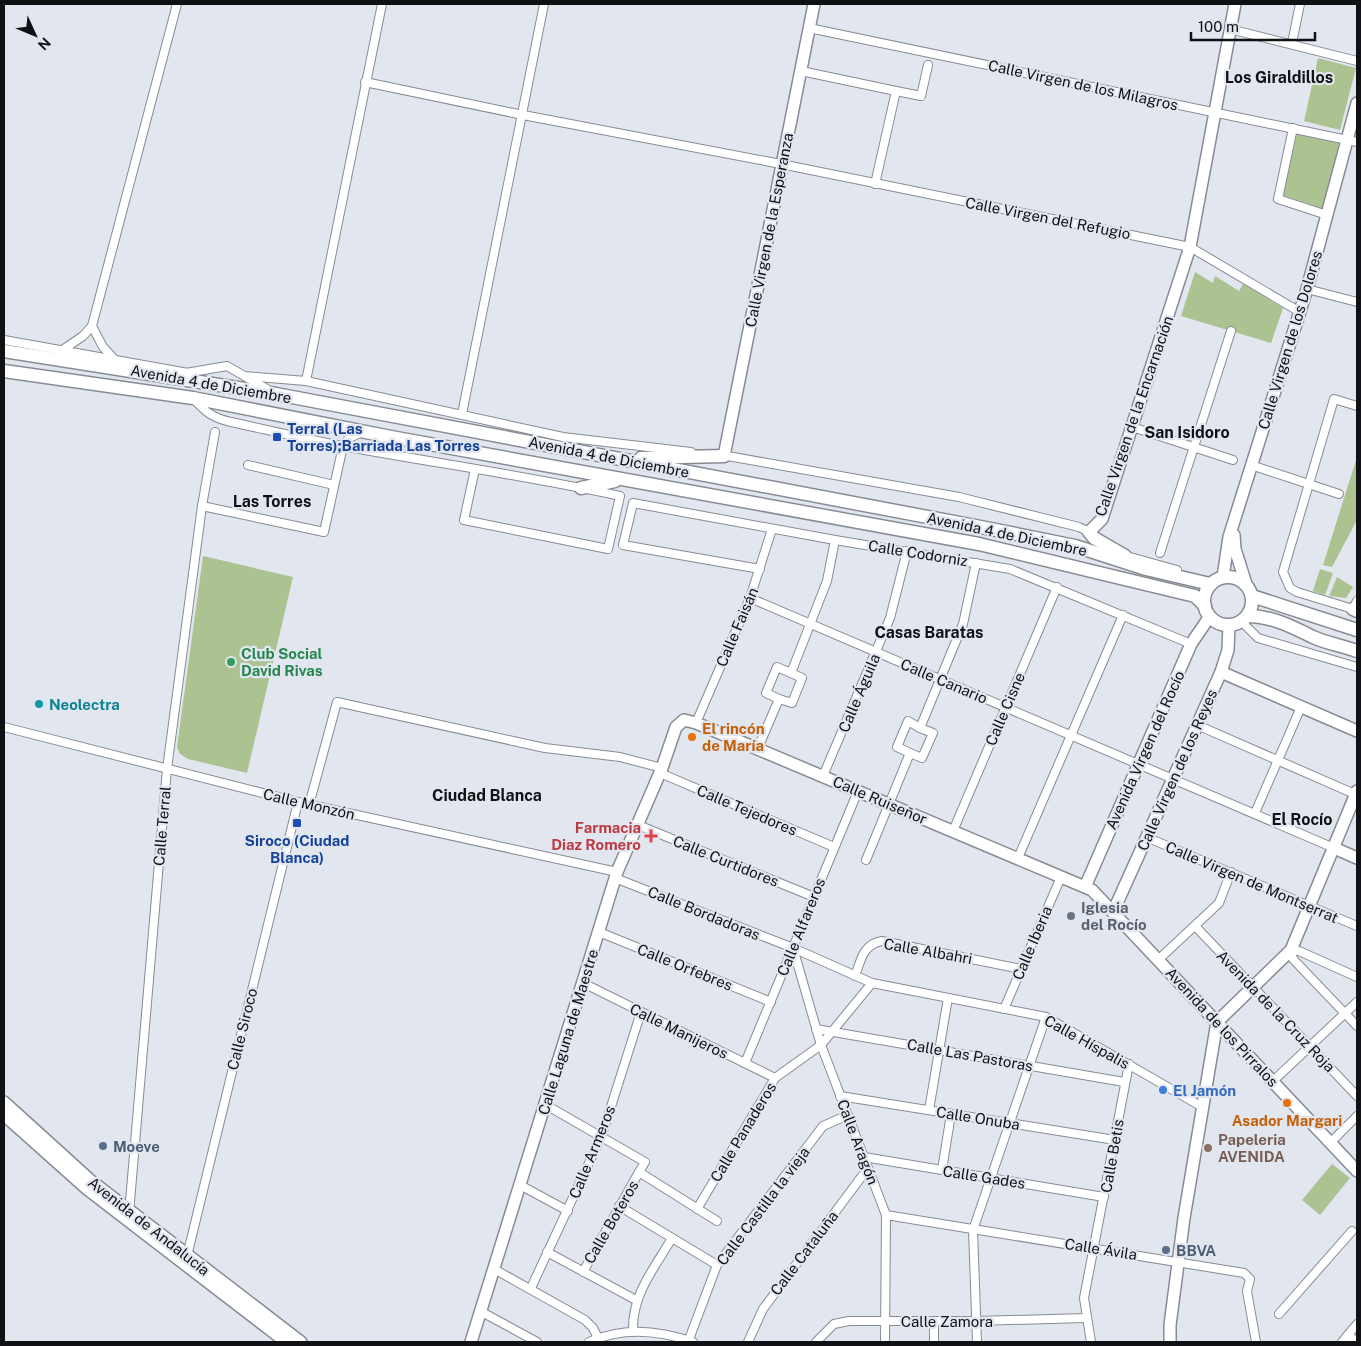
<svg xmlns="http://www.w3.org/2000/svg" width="1361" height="1346" font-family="'Public Sans',sans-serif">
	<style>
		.green { fill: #acc391 }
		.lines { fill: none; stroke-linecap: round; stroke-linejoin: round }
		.street-casing { stroke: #878c94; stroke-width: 10 }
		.secondary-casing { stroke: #878c94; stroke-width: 14 }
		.primary-casing { stroke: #878c94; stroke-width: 15 }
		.street { stroke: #fff; stroke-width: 8 }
		.secondary { stroke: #fff; stroke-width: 11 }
		.primary { stroke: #fff; stroke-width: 12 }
		.transit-dot { fill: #1a4fb4; stroke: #e1e6ef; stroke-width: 2 }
		.leisure-dot { fill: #2e9e5b; stroke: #e1e6ef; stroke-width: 2 }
		.culture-dot { fill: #0f9aa8; stroke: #e1e6ef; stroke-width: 2 }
		.food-dot { fill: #e8710a; stroke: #e1e6ef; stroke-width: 2 }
		.health-dot { fill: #e0444e; stroke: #e1e6ef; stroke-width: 2 }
		.worship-dot { fill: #6b7280; stroke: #e1e6ef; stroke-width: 2 }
		.shop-dot { fill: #3f7fe0; stroke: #e1e6ef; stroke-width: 2 }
		.service-dot { fill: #5c6f8a; stroke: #e1e6ef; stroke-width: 2 }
		.education-dot { fill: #8d6e63; stroke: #e1e6ef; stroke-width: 2 }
		.labels { text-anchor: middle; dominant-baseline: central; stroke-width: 4.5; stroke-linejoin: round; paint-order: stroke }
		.street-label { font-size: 15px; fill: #101114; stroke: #e1e6ef }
		.transit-label { font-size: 15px; font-weight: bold; fill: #164399; stroke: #e1e6ef; text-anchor: start }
		.leisure-label { font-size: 15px; font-weight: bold; fill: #27864d; stroke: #e1e6ef; text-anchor: start }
		.culture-label { font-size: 15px; font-weight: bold; fill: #0d838f; stroke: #e1e6ef; text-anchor: start }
		.food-label { font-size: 15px; font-weight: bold; fill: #c56008; stroke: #e1e6ef; text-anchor: start }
		.health-label { font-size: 15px; font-weight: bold; fill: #be3a42; stroke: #e1e6ef; text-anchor: end }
		.worship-label { font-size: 15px; font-weight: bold; fill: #5b616d; stroke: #e1e6ef; text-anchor: start }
		.shop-label { font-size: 15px; font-weight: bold; fill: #366cbe; stroke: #e1e6ef; text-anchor: start }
		.education-label { font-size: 15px; font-weight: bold; fill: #785e54; stroke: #e1e6ef; text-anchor: start }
		.service-label { font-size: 15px; font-weight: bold; fill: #4e5e75; stroke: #e1e6ef; text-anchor: start }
		.neighbourhood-label { font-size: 16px; font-weight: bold; fill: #101114; stroke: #e1e6ef }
	</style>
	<rect width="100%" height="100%" fill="#e1e6ef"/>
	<g class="green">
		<polygon points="1318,58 1356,68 1340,130 1304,121"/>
		<polygon points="1297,133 1338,141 1339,143 1324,205 1321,208 1283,195"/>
		<polygon points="1195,272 1213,283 1215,276 1239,291 1243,284 1283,308 1271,343 1181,316"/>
		<polygon points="1357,457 1357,520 1332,567 1323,565"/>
		<polygon points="203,556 293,577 247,773 188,759 180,754 177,747"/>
		<polygon points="1320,569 1333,573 1325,595 1313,591"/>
		<polygon points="1337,577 1353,587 1346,598 1329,596"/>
		<polygon points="1332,1164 1350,1178 1320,1215 1302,1200"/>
	</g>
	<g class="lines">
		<g class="street-casing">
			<g id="street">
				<polyline points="809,28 1357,142"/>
				<polyline points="1230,29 1357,61"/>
				<polyline points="1292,43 1300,4"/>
				<polyline points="801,71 896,91 875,184"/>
				<polyline points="365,82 523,115 781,164 1190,247 1300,312"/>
				<polyline points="896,91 921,96 928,65"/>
				<polyline points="1293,128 1278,199 1327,215"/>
				<polyline points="1307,289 1357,302"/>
				<polyline points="92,326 177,4"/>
				<polyline points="4,340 188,373"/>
				<polyline points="61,351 83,336 92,326 103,347 115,360"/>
				<polyline points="186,373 227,366 267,389"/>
				<polyline points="245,376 306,381 563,437 691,452"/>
				<polyline points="306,381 382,4"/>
				<path d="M193,398C205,412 213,418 231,422C268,430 305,439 343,446C435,463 528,476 620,496L608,549L464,520L475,469"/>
				<polyline points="1357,406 1334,399 1283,572 1290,588 1297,592 1353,609 1357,601"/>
				<polyline points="462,414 544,4"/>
				<polyline points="1132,427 1233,460"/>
				<polyline points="722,455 959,497 1079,527 1089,532"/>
				<polyline points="248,465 334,485"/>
				<polyline points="1251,465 1339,494"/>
				<polyline points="202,506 324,532 343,446 349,438 362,432"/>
				<polyline points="1160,553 1231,331"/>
				<polyline points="1123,555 1177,570"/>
				<polyline points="760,569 623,545 633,503 835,540 1010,569 1191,644"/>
				<polyline points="750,598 1334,848"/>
				<polyline points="1241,621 1258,638 1357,667"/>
				<polyline points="779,699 766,693 777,667 791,673 827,581 835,540"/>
				<polyline points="696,723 750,598 772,529"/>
				<polyline points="1197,725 1357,795"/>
				<polyline points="4,727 298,802 617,872"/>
				<polyline points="758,748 779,699 792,703 802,678 791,673"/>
				<polyline points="910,753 897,747 908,721 920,728 963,624 976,563"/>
				<polyline points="660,773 834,847"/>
				<polyline points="823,776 890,618 907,551"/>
				<polyline points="309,805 337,702 545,748 620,757 662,768"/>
				<polyline points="1255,813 1301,707"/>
				<polyline points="638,825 814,897"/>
				<polyline points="953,831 1057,587"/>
				<polyline points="1146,837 1357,926"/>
				<polyline points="1018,858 1123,615"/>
				<polyline points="866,860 910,753 922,758 933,733 920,728"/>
				<polyline points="615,878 793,948 872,983 1046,1017 1204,1108"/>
				<polyline points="1195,926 1357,1096"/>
				<polyline points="599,932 771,1002"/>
				<polyline points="793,948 821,1045 886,1215 885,1342"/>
				<polyline points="1158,960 1219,903 1231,872"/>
				<path d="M855,976C861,960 863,944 882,941L1021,969"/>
				<polyline points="1357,977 1299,951 1291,950 1293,959 1357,1026"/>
				<polyline points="583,983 775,1078"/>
				<polyline points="1004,1009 1061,877"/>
				<polyline points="816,1029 1124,1082"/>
				<polyline points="745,1063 858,791"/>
				<polyline points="1273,1081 1357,1002"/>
				<polyline points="840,1096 1115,1140"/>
				<polyline points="546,1105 645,1162 639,1172 717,1221"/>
				<polyline points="929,1110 948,998"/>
				<polyline points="1331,1142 1357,1116"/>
				<polyline points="864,1157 1104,1197"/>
				<polyline points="942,1170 951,1114"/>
				<polyline points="520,1185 568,1211"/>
				<polyline points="619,1206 717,1265"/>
				<polyline points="697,1209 775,1078 821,1045 872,983"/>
				<polyline points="129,1213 167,769 202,506 215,432"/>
				<polyline points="886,1215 1244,1273 1250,1279 1247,1291 1256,1342"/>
				<polyline points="547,1252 636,1300"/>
				<polyline points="187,1256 298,802"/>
				<polyline points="494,1269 585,1320 593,1328 598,1338"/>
				<polyline points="583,1272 639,1172"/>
				<polyline points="531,1288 602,1135 641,1012"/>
				<polyline points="480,1311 537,1342"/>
				<polyline points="1279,1314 1352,1231"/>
				<path d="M633,1331C632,1294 654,1269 672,1238"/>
				<polyline points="1348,1335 1357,1342"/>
				<path d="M589,1342C622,1327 659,1330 693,1342"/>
				<polyline points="688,1342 717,1265 823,1126 848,1115"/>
				<polyline points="748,1342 763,1309 868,1168"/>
				<polyline points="816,1342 834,1324 849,1321 976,1321 1086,1318"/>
				<polyline points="934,1342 934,1321"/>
				<polyline points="977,1342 973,1230 1046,1017"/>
				<polyline points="1091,1342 1084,1298 1129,1064"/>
				<polyline points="1342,1342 1357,1324"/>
			</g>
		</g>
		<g class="secondary-casing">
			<g id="secondary">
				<polyline points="724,456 814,4"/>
				<polyline points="1089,532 1102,519 1190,247 1235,4"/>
				<polyline points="1234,535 1235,549 1246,584"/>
				<polyline points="1223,577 1229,537 1307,289 1357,103"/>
				<polyline points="1221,672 1357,731"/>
				<polyline points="1334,848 1357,858"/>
				<polyline points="1085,887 1191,644 1210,616"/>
				<polyline points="1113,912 1221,672 1228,650 1229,625"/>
				<polyline points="4,1102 90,1180 301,1342"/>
				<polyline points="4,1115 87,1189 286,1342"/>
				<polyline points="471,1342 617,872 662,768 676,727 684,720 696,723 1092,890 1357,1171"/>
				<polyline points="1170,1342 1170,1325 1184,1218 1217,1022 1291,950 1357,791"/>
			</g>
		</g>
		<g class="primary-casing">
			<g id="primary">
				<polyline points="4,351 276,394 986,528 1075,546 1146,569 1210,584"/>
				<polyline points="4,371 193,398 391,437 979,544 1195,596 1205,606"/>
				<polyline points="641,458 724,456"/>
				<polyline points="581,488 615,481"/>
				<polyline points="1089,532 1094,538 1125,556"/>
				<circle cx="1228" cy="601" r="24"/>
				<polyline points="1252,596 1357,630"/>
				<polyline points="1353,609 1357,611"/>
				<path d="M1247,616C1271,616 1291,626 1313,637C1326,643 1343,646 1357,651"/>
			</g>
		</g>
		<use href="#street" class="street"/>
		<use href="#secondary" class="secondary"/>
		<use href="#primary" class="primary"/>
	</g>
	<g class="transit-dot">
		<rect x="272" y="432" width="10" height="10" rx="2.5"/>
		<rect x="292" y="818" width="10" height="10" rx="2.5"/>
	</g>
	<circle class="leisure-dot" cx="231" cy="662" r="5"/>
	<circle class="culture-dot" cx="39" cy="704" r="5"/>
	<g class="food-dot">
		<circle cx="692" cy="737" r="5"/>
		<circle cx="1287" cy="1103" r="5"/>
	</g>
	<path class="health-dot" d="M648.5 828.5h5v5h5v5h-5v5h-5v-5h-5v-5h5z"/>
	<circle class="worship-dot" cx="1071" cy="916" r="5"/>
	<circle class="shop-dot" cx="1163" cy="1090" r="5"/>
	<g class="service-dot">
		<circle cx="103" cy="1146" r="5"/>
		<circle cx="1166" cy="1250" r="5"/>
	</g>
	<circle class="education-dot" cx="1208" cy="1148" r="5"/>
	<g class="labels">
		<g class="street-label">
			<text transform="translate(1083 85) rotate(12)">Calle Virgen de los Milagros</text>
			<text transform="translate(1048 218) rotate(11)">Calle Virgen del Refugio</text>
			<text transform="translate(769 230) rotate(-79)">Calle Virgen de la Esperanza</text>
			<text transform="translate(1290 340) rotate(-73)">Calle Virgen de los Dolores</text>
			<text transform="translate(211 384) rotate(10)">Avenida 4 de Diciembre</text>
			<text transform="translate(1134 416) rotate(-71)">Calle Virgen de la Encarnación</text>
			<text transform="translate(609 457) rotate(11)">Avenida 4 de Diciembre</text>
			<text transform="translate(1007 534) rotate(12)">Avenida 4 de Diciembre</text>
			<text transform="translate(918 553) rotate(9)">Calle Codorniz</text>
			<text transform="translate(737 627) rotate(-67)">Calle Faisán</text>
			<text transform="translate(944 681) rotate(23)">Calle Canario</text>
			<text transform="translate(859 693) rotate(-67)">Calle Águila</text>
			<text transform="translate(1005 709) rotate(-67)">Calle Cisne</text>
			<text transform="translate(1145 750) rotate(-66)">Avenida Virgen del Rocío</text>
			<text transform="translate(1177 770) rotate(-66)">Calle Virgen de los Reyes</text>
			<text transform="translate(880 800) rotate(23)">Calle Ruiseñor</text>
			<text transform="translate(309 804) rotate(13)">Calle Monzón</text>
			<text transform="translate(747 810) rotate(23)">Calle Tejedores</text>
			<text transform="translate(162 826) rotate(-85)">Calle Terral</text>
			<text transform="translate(726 861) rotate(22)">Calle Curtidores</text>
			<text transform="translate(1252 882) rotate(23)">Calle Virgen de Montserrat</text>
			<text transform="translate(704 913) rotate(22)">Calle Bordadoras</text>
			<text transform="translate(801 927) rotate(-68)">Calle Alfareros</text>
			<text transform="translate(1032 943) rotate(-67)">Calle Iberia</text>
			<text transform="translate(928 951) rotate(10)">Calle Albahri</text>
			<text transform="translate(685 967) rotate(22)">Calle Orfebres</text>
			<text transform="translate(1276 1011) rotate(46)">Avenida de la Cruz Roja</text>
			<text transform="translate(1222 1027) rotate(47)">Avenida de los Pirralos</text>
			<text transform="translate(242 1029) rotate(-76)">Calle Siroco</text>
			<text transform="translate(679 1031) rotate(26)">Calle Manijeros</text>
			<text transform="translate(568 1032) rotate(-73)">Calle Laguna de Maestre</text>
			<text transform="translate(1087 1042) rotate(29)">Calle Híspalis</text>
			<text transform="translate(970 1055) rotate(10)">Calle Las Pastoras</text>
			<text transform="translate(978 1118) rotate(9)">Calle Onuba</text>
			<text transform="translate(743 1132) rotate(-59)">Calle Panaderos</text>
			<text transform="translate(858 1142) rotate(69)">Calle Aragón</text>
			<text transform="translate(592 1152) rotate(-68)">Calle Armeros</text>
			<text transform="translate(1112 1156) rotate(-80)">Calle Betis</text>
			<text transform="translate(984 1177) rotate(9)">Calle Gades</text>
			<text transform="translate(763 1206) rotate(-53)">Calle Castilla la vieja</text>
			<text transform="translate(611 1222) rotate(-60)">Calle Boteros</text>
			<text transform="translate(149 1226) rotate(38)">Avenida de Andalucía</text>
			<text transform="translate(1101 1249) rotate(9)">Calle Ávila</text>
			<text transform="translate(804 1253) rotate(-53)">Calle Cataluña</text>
			<text x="947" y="1321">Calle Zamora</text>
		</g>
		<g class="transit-label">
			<text x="287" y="428">Terral (Las<tspan x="287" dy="17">Torres);Barriada Las Torres</tspan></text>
			<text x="297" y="840" text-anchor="middle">Siroco (Ciudad<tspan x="297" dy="17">Blanca)</tspan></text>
		</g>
		<g class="leisure-label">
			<text x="241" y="653">Club Social<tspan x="241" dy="17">David Rivas</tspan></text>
		</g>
		<g class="culture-label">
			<text x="49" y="704">Neolectra</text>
		</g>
		<g class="food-label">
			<text x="702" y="728">El rincón<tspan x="702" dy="17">de María</tspan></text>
			<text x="1287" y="1120" text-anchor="middle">Asador Margari</text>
		</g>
		<g class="health-label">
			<text x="641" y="827">Farmacia<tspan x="641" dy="17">Diaz Romero</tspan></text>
		</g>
		<g class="worship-label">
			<text x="1081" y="907">Iglesia<tspan x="1081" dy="17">del Rocío</tspan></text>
		</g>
		<g class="shop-label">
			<text x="1173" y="1090">El Jamón</text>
		</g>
		<g class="education-label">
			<text x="1218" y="1139">Papeleria<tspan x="1218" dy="17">AVENIDA</tspan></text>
		</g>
		<g class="service-label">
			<text x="113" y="1146">Moeve</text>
			<text x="1176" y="1250">BBVA</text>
		</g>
		<g class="neighbourhood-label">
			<text x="1279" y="77">Los Giraldillos</text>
			<text x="1187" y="432">San Isidoro</text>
			<text x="272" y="501">Las Torres</text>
			<text x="929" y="632">Casas Baratas</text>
			<text x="487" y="795">Ciudad Blanca</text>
			<text x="1302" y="819">El Rocío</text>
		</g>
	</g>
	<rect width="1361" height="1346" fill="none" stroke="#101114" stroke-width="10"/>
	<g transform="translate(35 35) rotate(134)" stroke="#e1e6ef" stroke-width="4" paint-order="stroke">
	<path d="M0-4L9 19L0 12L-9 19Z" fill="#101114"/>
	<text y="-8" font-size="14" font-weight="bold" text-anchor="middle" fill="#101114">N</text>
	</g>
	<path d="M1191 32v8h124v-8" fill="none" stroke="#101114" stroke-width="2.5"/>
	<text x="1198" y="32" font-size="15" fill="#101114" stroke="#e1e6ef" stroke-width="4" paint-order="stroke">100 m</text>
</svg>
